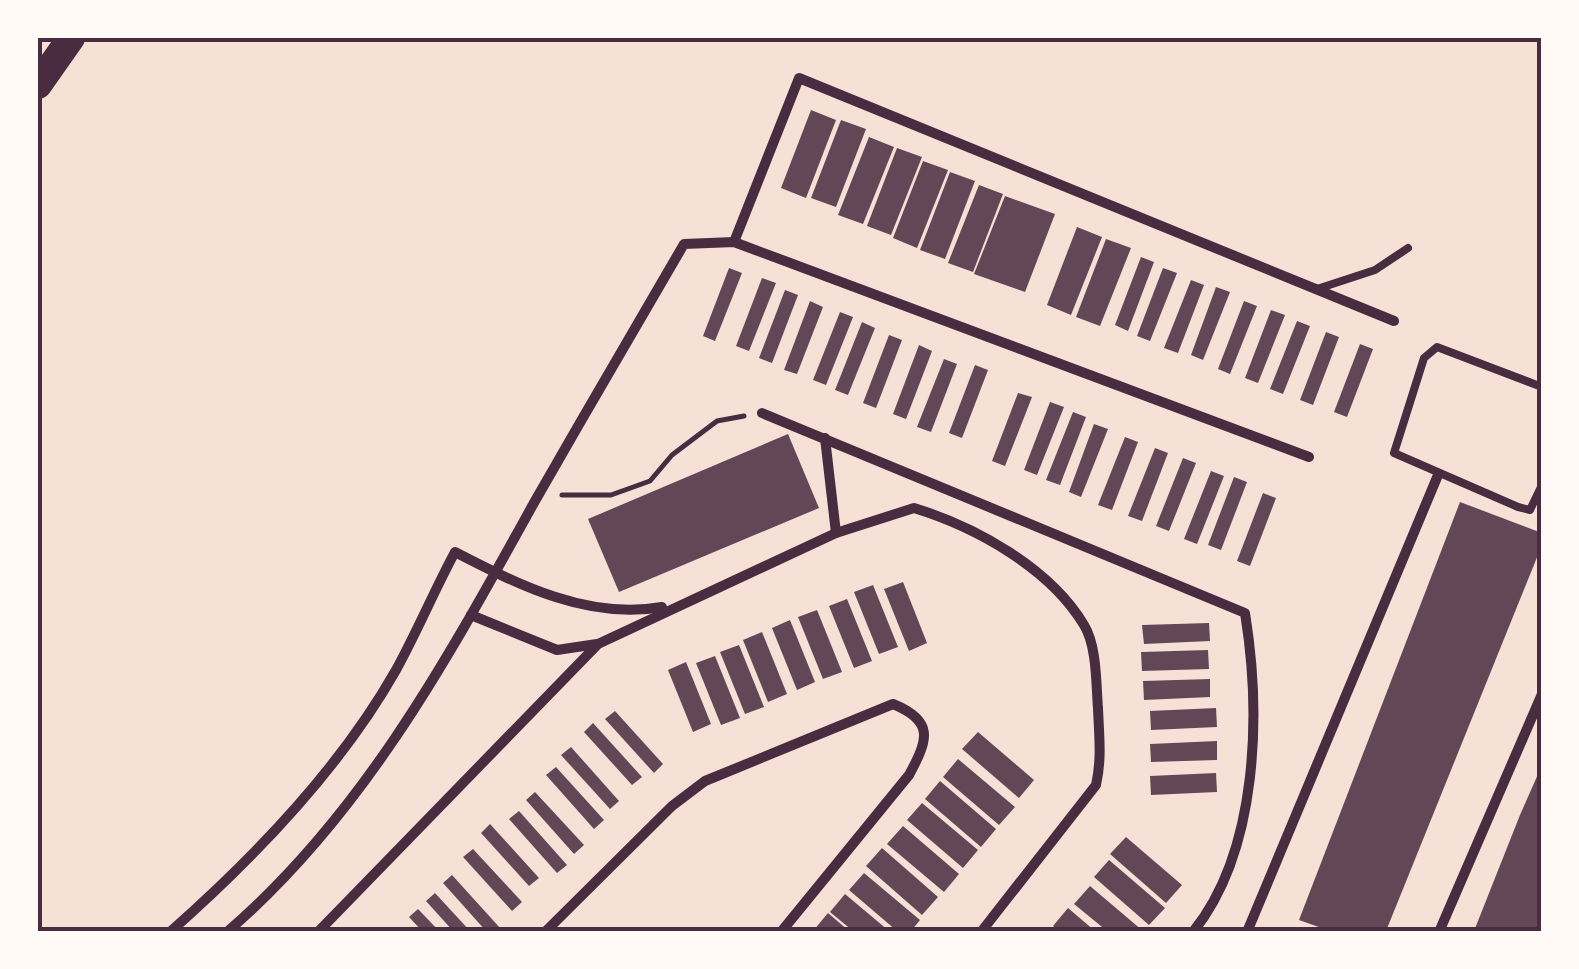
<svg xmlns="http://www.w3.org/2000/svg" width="1579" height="969" font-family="'IBM Plex Sans',sans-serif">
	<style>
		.building { fill: #644757 }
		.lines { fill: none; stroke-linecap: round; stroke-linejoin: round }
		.path { stroke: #4a2c40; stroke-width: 5 }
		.service { stroke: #4a2c40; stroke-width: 8 }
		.minor { stroke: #4a2c40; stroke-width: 10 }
		.trunk { stroke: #4a2c40; stroke-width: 28 }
		.neatline { fill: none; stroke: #4a2c40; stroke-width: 4 }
	</style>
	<rect width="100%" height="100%" fill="#f7e1d7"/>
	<g class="building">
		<polygon points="811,110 836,120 806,198 781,188"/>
		<polygon points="841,120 866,129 836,207 811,198"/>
		<polygon points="869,137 894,147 863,224 838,215"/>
		<polygon points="897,148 922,157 891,235 867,226"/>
		<polygon points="923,161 948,170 917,248 893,238"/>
		<polygon points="950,172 975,181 945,259 920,250"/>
		<polygon points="979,185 1003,194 973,272 948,263"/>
		<polygon points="1005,196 1055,214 1025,292 974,274"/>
		<polygon points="1077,227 1102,237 1071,315 1047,305"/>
		<polygon points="1106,239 1131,248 1100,326 1076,317"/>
		<polygon points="1141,257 1154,262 1128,331 1115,325"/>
		<polygon points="729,268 742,273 715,341 703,336"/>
		<polygon points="1163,268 1177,273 1150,341 1137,336"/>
		<polygon points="762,278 776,283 749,351 736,346"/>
		<polygon points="1191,280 1204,285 1178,353 1164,348"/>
		<polygon points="1216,287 1230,292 1203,360 1191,355"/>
		<polygon points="785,290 798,295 772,363 759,358"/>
		<polygon points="810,301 823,307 797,374 784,370"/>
		<polygon points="1244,301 1257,306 1230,374 1218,369"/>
		<polygon points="1271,310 1285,315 1258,383 1245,378"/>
		<polygon points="840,312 853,317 826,385 813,380"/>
		<polygon points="1297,321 1310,326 1283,394 1270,389"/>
		<polygon points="862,322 875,328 848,395 835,390"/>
		<polygon points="1326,332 1339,337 1313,405 1300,400"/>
		<polygon points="889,335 902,340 876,408 863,403"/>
		<polygon points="1360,344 1373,349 1347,417 1334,412"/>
		<polygon points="919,345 932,351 906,419 893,414"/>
		<polygon points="944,359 957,364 931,432 917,427"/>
		<polygon points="975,365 988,370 962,438 949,433"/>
		<polygon points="1018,393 1032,397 1005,466 992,461"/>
		<polygon points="1050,402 1064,407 1037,475 1024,470"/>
		<polygon points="1073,412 1086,417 1060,485 1046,480"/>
		<polygon points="1094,424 1108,429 1081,497 1069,492"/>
		<polygon points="788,434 819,508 619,592 588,519"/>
		<polygon points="1125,437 1138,442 1112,510 1098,505"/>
		<polygon points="1155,448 1168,453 1142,521 1128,516"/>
		<polygon points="1183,458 1196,463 1169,531 1156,526"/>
		<polygon points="1211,471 1224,476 1197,544 1184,539"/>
		<polygon points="1234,477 1247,482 1221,550 1208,545"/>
		<polygon points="1263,493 1276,498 1250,566 1237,561"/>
		<polygon points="1460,502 1542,533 1542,545 1386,931 1330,931 1299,920"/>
		<polygon points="903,582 927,643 909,651 884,589"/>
		<polygon points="873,585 898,647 879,654 854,592"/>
		<polygon points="847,599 872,661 854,668 829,606"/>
		<polygon points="817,610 842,672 823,679 798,617"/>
		<polygon points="790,620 815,682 797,690 772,628"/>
		<polygon points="1209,623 1210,641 1144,644 1142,625"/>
		<polygon points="762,632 787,694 768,702 743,640"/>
		<polygon points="739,645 764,707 745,714 720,652"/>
		<polygon points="1208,650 1209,669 1142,671 1141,652"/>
		<polygon points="715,656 740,718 721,725 696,663"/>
		<polygon points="686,662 711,724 693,732 668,670"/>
		<polygon points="1210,679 1210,697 1144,700 1143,681"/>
		<polygon points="1216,708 1217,727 1151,730 1150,711"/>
		<polygon points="615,711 663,764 654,773 605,719"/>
		<polygon points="593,723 642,777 632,785 584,732"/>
		<polygon points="978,732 1034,780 1019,798 962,749"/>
		<polygon points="1217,741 1217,760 1151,762 1150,744"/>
		<polygon points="571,747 619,801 610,809 561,755"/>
		<polygon points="958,759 1015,807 999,825 943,777"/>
		<polygon points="1542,765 1542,931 1474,931 1520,815"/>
		<polygon points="556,767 604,820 594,829 546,775"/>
		<polygon points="1216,773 1217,792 1151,795 1150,776"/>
		<polygon points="940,781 996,829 981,847 925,799"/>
		<polygon points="535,792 584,845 574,854 526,800"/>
		<polygon points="922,803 978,850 963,868 907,820"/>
		<polygon points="519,811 567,865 557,873 509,819"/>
		<polygon points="490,824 539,878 529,886 481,833"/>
		<polygon points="903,826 959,874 944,892 887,844"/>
		<polygon points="1126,837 1182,885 1166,903 1110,854"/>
		<polygon points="882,848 938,897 922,915 866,866"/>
		<polygon points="473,849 522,902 512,911 463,857"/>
		<polygon points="1109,860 1165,908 1149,925 1094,877"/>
		<polygon points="864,873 920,920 911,931 897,931 849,890"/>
		<polygon points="452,875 501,929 497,931 486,931 443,883"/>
		<polygon points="1090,886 1143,931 1107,931 1074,904"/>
		<polygon points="435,893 470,931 453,931 426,901"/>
		<polygon points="845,894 889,931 853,931 830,912"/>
		<polygon points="1068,908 1095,931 1059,931 1053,926"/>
		<polygon points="418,909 439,931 422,931 409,917"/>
		<polygon points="828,913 849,931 813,931"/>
	</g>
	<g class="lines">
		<polyline class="path" points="562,495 611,495 650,481 672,455 717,421 744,416"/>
		<g class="service">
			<polyline points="1317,289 1375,270 1408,248"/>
			<polyline points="1542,387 1437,347 1424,358 1394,453 1518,507 1530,510 1542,485"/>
		</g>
		<g class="minor">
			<polyline points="734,242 799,78 1394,321"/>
			<path d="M762,413L1245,613C1261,712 1259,850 1193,932"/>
			<polyline points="825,438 836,533"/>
			<polyline points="471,615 557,650 597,644"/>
			<path d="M170,932C255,857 340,769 396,670C417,632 434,591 455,552C519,585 588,620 662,607"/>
			<path d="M227,932C364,814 449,656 535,501C584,415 634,330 684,244L734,242L1309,457"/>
			<path d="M318,932L598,644L836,533L914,508C976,527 1050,568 1084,625C1097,646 1096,684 1098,708C1099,735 1102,759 1096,785L981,932"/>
			<path d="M545,932L672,806L705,781L893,704C935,721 928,740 909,775L781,932"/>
			<polyline points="1247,932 1438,475"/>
			<polyline points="1439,932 1542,694"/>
		</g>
		<polyline class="trunk" points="38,85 71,38"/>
	</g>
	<rect width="1579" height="969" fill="none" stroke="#fffaf5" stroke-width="80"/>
	<rect x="40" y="40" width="1499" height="889" class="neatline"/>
</svg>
